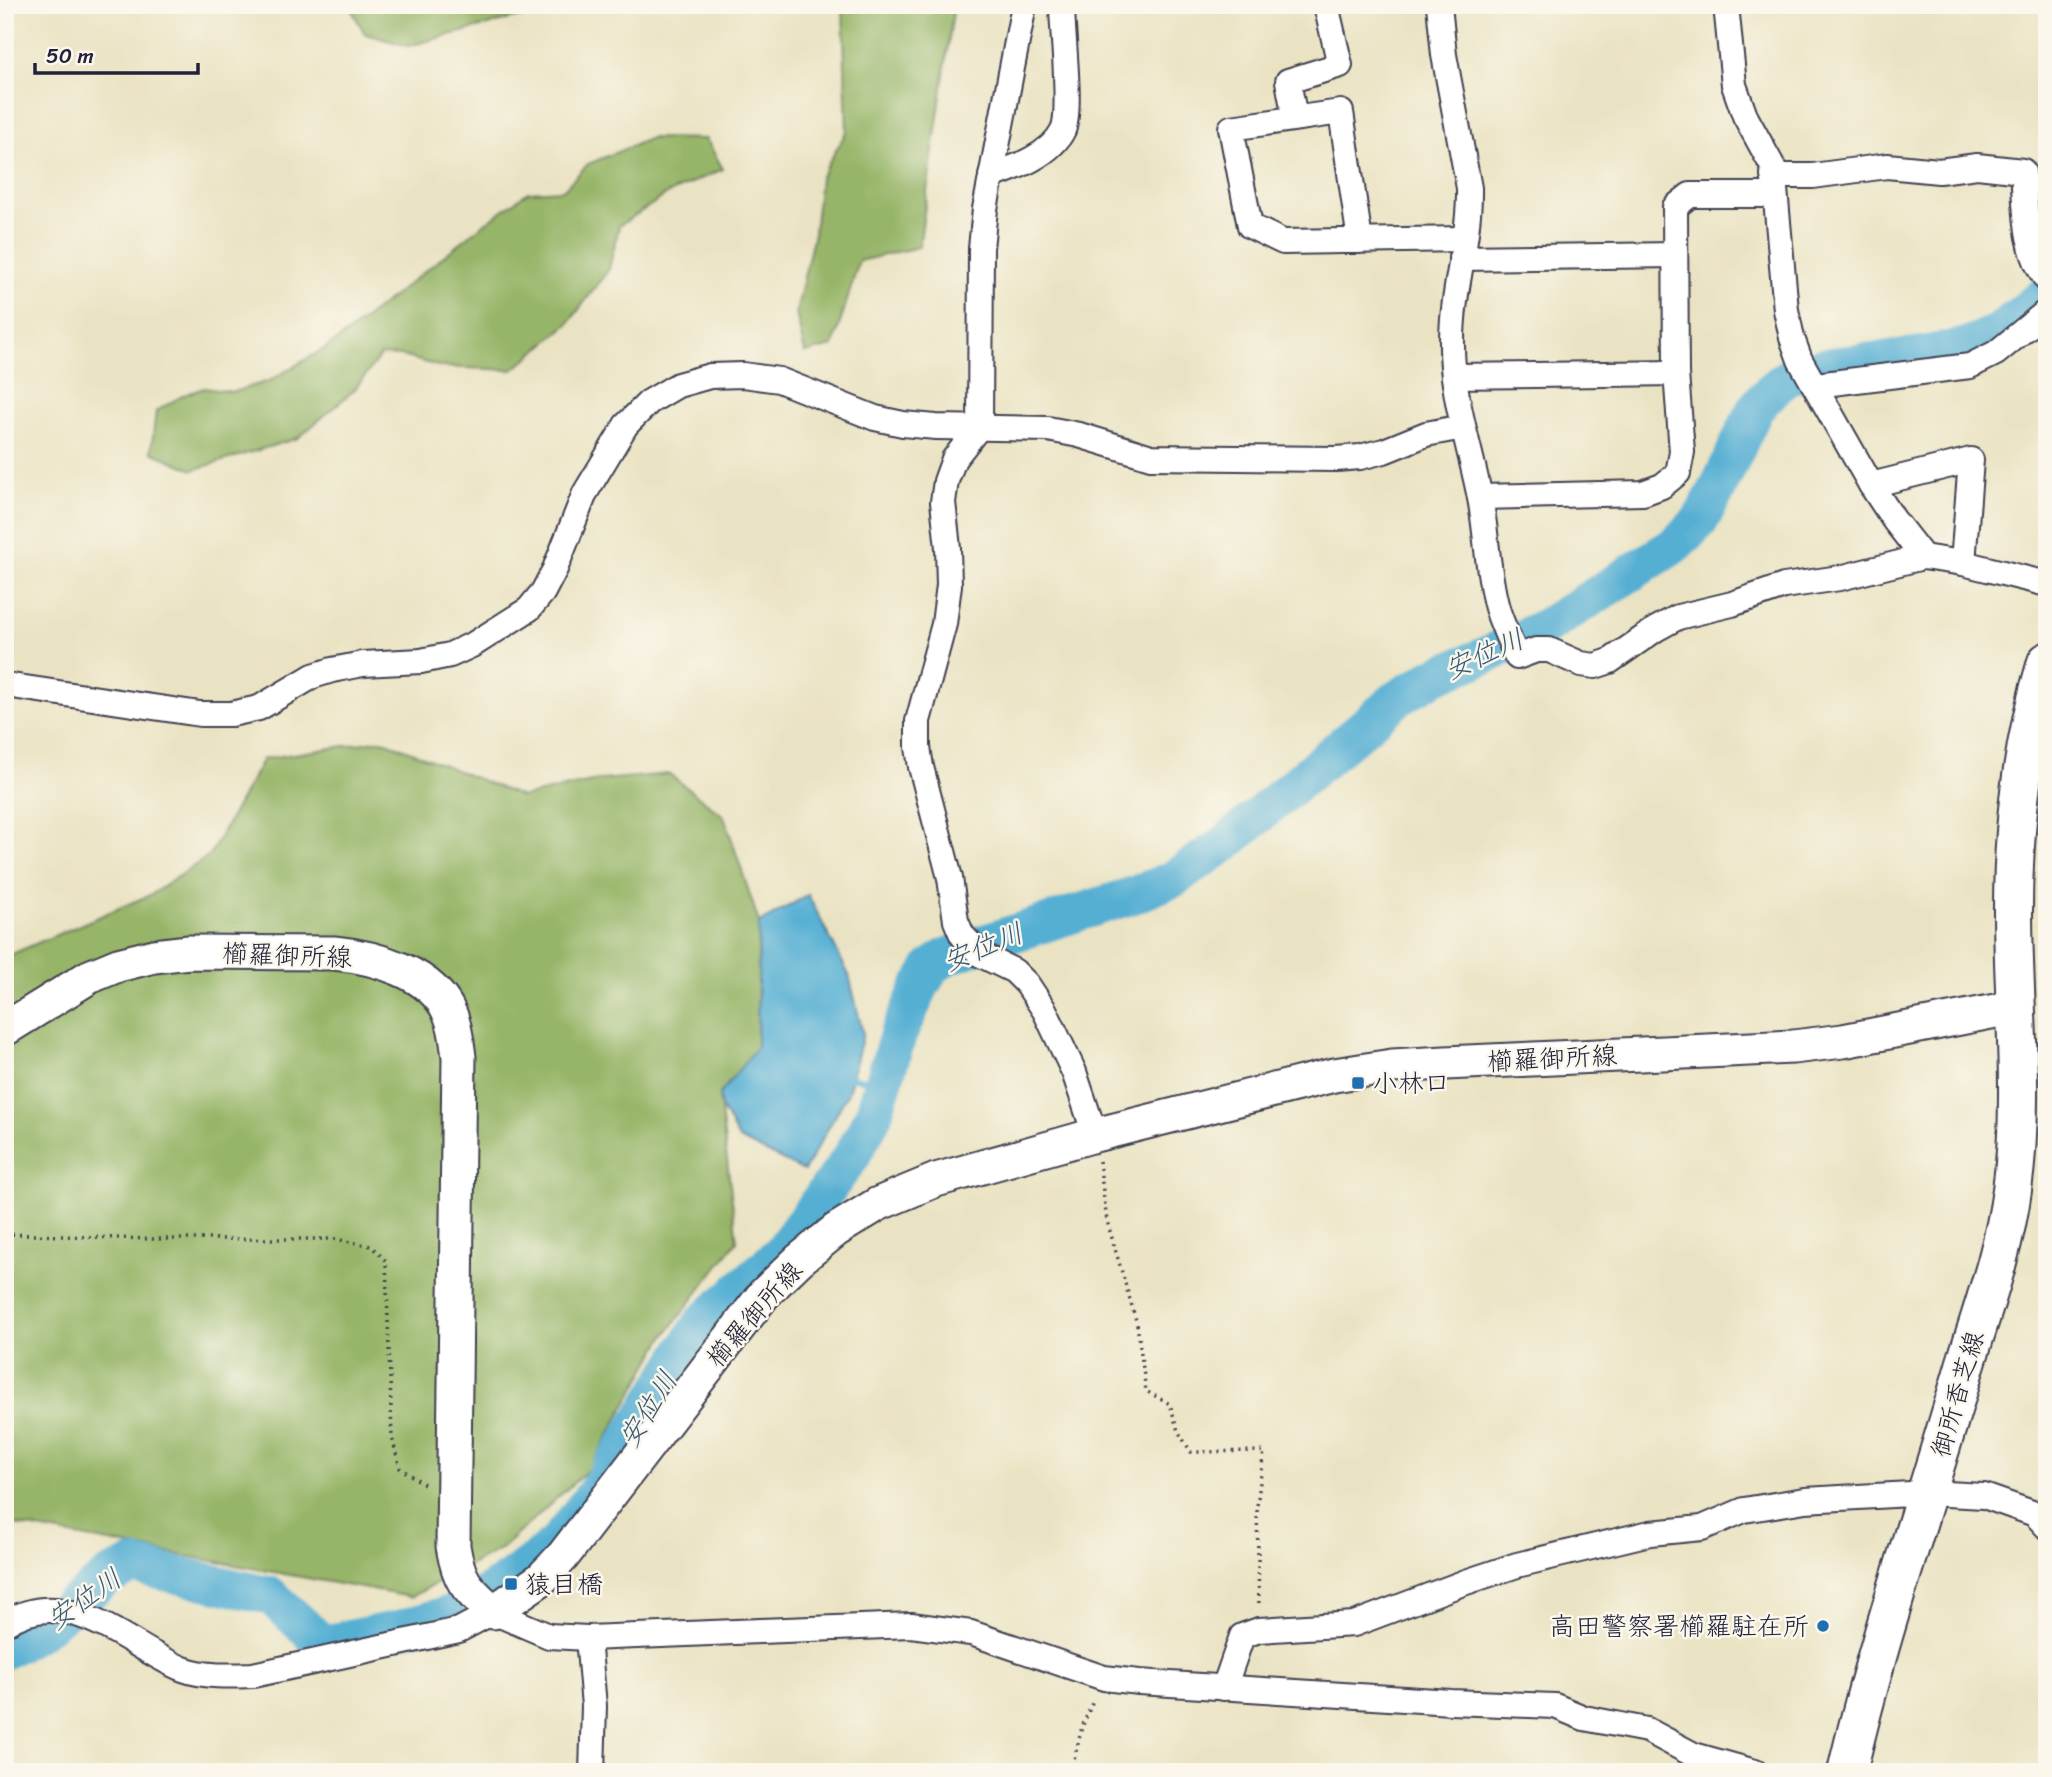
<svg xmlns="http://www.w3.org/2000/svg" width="2052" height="1777" font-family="Sriracha,'Klee One',sans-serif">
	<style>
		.forest { fill: #96b568; stroke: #5c6c52; stroke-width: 2 }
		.water { fill: #55afd3; stroke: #3c6887; stroke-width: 2 }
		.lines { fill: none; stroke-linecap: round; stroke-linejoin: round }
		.stream { stroke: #55afd3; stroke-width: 6 }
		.river { stroke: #55afd3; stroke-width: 38 }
		.street-casing { stroke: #403f4f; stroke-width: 28 }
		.secondary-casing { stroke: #403f4f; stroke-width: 37 }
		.primary-casing { stroke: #403f4f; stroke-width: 42 }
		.path { stroke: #403f4f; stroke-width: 3.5; stroke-dasharray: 2 5; stroke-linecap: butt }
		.street { stroke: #fff; stroke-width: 24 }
		.secondary { stroke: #fff; stroke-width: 33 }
		.primary { stroke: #fff; stroke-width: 38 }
		.poi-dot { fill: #1f6fb2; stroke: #fbf7ec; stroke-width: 2.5 }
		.labels { text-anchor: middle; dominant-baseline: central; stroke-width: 5; stroke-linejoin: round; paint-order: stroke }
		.street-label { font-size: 26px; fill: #22223b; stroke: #fbf7ec }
		.poi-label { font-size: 26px; fill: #22223b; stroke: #fbf7ec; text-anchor: start }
		.water-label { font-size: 28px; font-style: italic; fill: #365a78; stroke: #fbf7ec }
	</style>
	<rect width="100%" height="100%" fill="#fbf7ec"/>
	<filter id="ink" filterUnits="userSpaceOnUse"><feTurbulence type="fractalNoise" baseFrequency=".0143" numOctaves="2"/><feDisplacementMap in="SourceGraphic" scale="14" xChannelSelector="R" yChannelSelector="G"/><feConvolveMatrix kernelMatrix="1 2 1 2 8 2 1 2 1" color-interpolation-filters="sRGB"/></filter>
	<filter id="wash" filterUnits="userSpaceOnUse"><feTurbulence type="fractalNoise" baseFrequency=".00686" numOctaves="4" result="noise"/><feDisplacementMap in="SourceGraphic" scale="28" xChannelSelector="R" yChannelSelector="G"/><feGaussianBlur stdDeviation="1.57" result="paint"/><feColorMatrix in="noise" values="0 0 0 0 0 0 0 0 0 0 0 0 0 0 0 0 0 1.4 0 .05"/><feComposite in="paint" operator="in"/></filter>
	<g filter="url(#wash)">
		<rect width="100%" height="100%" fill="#eae3c3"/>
		<g class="forest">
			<polygon points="349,5 565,5 408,46 365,34"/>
			<polygon points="843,5 954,5 919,247 859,261 833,346 805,353 796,313 814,233 820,178 847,131"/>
			<polygon points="651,138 706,139 723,169 669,193 619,226 609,269 568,324 513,370 442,367 402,356 381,355 354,390 298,438 193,470 151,452 156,411 184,395 204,388 233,392 269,381 337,341 484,224 528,192 563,190 588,164"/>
			<polygon points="382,740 522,797 601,780 669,774 724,816 759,923 757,1047 719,1095 737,1241 663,1338 590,1468 502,1548 411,1597 5,1523 5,957 152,894 210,855 263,759"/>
		</g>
		<polygon class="water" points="808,895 849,975 863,1034 848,1093 804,1171 739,1139 721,1107 719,1095 757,1047 759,923"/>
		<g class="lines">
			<polyline class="stream" points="845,1075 883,1086"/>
			<polyline class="river" points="5,1650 38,1632 109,1576 133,1565 271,1596 323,1644 396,1630 460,1611 510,1579 556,1544 595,1493 703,1322 781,1253 851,1157 873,1117 898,1035 920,987 932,967 946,957 987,942 1134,895 1173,879 1226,843 1398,698 1435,676 1487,655 1547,626 1675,545 1699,522 1717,490 1755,409 1773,389 1790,376 1822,367 1923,355 1964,347 1997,333 2047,293"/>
		</g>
	</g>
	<g filter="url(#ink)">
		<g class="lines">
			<g class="street-casing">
				<g id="street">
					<polyline points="1024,5 985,209 981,248 980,426 954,459 946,481 943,502 948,548 949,585 944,624 918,721 918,747 921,767 950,878 956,921 962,935 981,955 1014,971 1027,984 1045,1011 1074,1072 1095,1135"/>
					<path d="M1439,5L1444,55L1469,188C1470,240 1452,289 1452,341C1451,395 1470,446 1480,498C1487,534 1487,572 1497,608C1502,625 1510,641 1517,657L1536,650H1549L1581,664L1595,666L1610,661L1656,629L1678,617L1732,604L1784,586L1840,578L1923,557L1963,563L2047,584"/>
					<polyline points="1726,5 1734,85 1745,116 1773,167 1786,310 1792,338 1800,360 1871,485 1894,520 1923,557"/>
					<polyline points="1295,118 1288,81 1340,65 1326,5"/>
					<path d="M991,176C1015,168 1051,155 1063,130C1072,110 1062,32 1062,5"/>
					<path d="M1773,176H1813L1887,166L1939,171L1977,166L2023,171C2026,208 2024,250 2047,280"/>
					<polyline points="1360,241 1341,112 1231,128 1250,226 1283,242 1464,239"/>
					<polyline points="1461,258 1675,255"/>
					<polyline points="1454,376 1676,373"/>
					<polyline points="1816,385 1970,366 1996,353 2047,311"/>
					<polyline points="1871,485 1971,460 1963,563"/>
					<polyline points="1480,497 1643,493 1662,486 1678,473 1682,452 1676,373 1675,207 1690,195 1775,195"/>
					<polyline points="5,685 200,714 231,714 259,708 313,676 332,670 363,664 421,661 450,655 474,644 529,609 543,592 555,569 585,493 626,425 649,402 678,385 710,376 743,375 779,380 875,418 903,424 936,427 1048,429 1079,435 1151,457 1336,459 1360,457 1384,451 1426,434 1463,427"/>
					<path d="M5,1624C67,1581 129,1647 183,1669C205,1677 230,1676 253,1675L459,1630L493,1612L549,1636L588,1638L911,1625L971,1633L1104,1678L1139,1682L1451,1702L1555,1706L1584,1718L1647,1730L1694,1755L1755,1772"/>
					<polyline points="588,1638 594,1706 592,1772"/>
					<polyline points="1224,1688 1242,1636 1259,1630 1354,1624 1463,1583 1517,1565 1650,1533 1702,1528 1744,1510 1805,1500 1928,1493 1984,1496 2035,1514 2047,1527"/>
				</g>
			</g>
			<g class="secondary-casing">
				<path id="secondary" d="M5,1029L89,977L118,965L154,956L189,952L334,953C375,957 432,972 450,1014C456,1027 457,1043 459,1057L453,1546C459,1583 467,1588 493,1612L541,1579L563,1556L764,1294L799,1260L836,1230L878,1204L936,1180L1095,1135L1334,1075L1392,1066L1445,1063L1793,1047L1843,1041L2016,1007"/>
			</g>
			<g class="primary-casing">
				<path id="primary" d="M1847,1772C1879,1634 1926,1501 1965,1366C1983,1308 2004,1250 2012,1190C2025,1097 2013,1004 2013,910C2013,828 2023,741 2047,662"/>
			</g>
			<g class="path">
				<polyline points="1099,1161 1107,1221 1137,1324 1146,1391 1170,1404 1178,1431 1191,1452 1264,1451 1257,1506 1259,1608"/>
				<polyline points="5,1234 149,1239 335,1239 371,1246 386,1261 392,1437 400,1468 427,1486"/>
				<polyline points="1071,1772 1082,1727 1094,1699"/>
			</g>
			<use href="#street" class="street"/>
			<use href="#secondary" class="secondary"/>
			<use href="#primary" class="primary"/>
		</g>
	</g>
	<g class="poi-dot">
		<rect x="1351" y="1076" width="14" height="14" rx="3.5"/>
		<rect x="504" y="1577" width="14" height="14" rx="3.5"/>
		<circle cx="1823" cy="1626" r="7"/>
	</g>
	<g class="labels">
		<g class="street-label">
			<text transform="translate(287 955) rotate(2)">櫛羅御所線</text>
			<text transform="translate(1552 1058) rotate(-3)">櫛羅御所線</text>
			<text transform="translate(754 1314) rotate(-49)">櫛羅御所線</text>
			<text transform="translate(1957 1394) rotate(-74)">御所香芝線</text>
		</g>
		<g class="poi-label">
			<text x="1372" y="1083">小林口</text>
			<text x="525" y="1584">猿目橋</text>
			<text x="1809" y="1626" text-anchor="end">高田警察署櫛羅駐在所</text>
		</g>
		<g class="water-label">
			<text transform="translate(1484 654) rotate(-24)">安位川</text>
			<text transform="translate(983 947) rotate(-22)">安位川</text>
			<text transform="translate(648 1409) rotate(-58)">安位川</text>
			<text transform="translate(84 1599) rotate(-35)">安位川</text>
		</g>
	</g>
	<rect width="2052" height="1777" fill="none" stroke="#fbf7ec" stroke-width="28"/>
	<path d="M35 63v10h163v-10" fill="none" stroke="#22223b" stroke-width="3.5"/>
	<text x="46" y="63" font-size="21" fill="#22223b" stroke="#fbf7ec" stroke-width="5" paint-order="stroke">50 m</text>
</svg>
